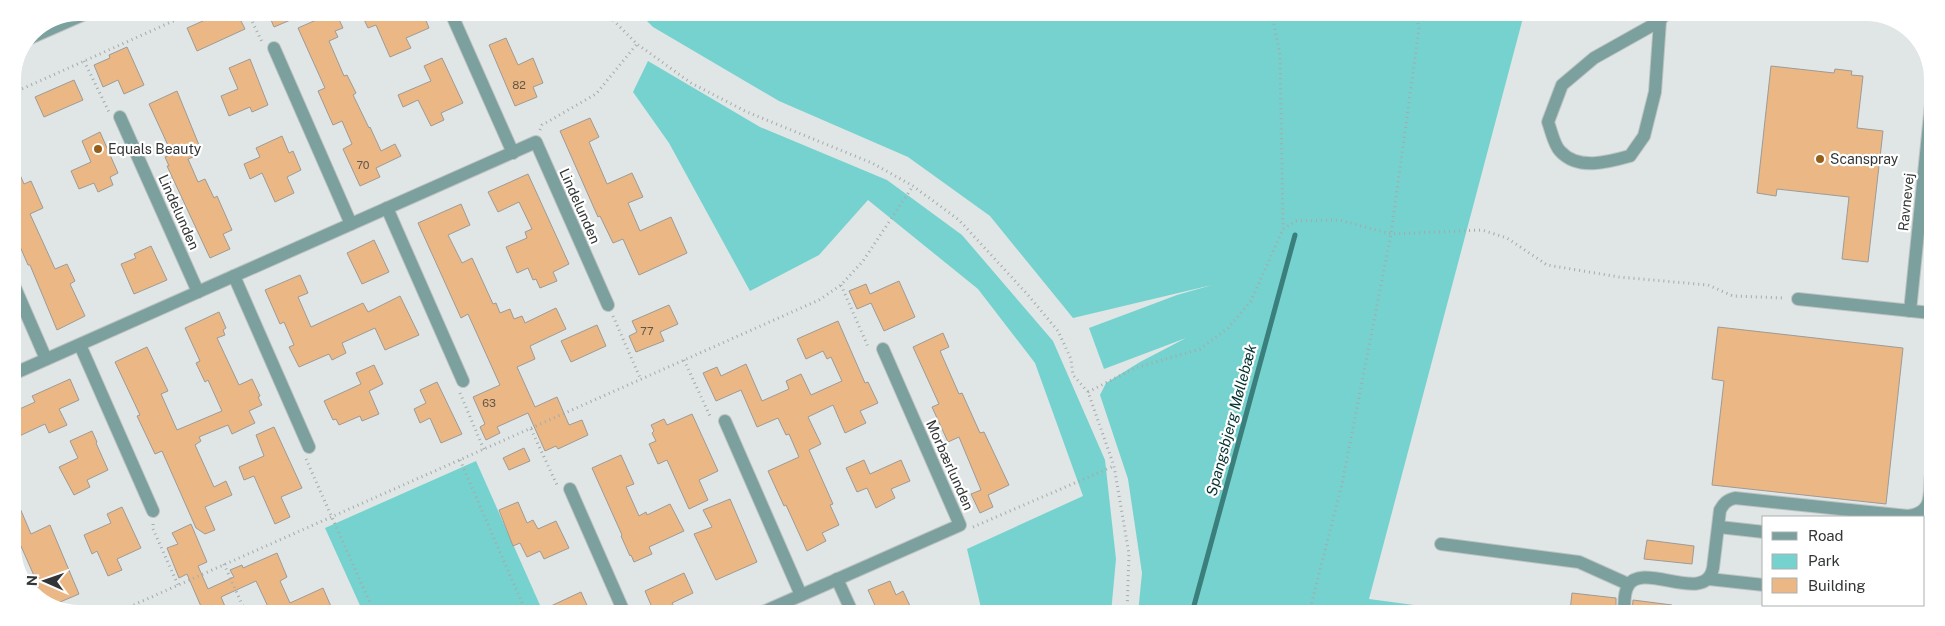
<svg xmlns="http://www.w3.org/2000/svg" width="1945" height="626" font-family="'Public Sans',sans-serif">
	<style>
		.green { fill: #76d2cf }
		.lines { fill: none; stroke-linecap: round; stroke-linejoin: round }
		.stream { stroke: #3b7f7d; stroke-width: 5 }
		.building { fill: #ebb885; stroke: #9e9a96 }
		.minor-casing { stroke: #bdc3c2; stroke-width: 14 }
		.path { stroke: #a5aaaa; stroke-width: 3; stroke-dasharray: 1 4; stroke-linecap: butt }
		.minor { stroke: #7ba09e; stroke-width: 12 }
		.poi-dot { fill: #965f19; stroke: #fff; stroke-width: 2 }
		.labels { text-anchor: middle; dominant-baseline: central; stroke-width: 4.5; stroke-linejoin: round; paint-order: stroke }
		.number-label { font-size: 11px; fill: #61564a }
		.poi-label { font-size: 14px; fill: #333636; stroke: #fff; text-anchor: start }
		.street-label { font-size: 14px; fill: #333636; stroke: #fff }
		.water-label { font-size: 15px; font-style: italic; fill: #033231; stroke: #fff }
	</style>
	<rect width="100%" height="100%" fill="#dfe6e5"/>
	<g class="green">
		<polygon points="639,13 1524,14 1369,599 1474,613 1138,613 1142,573 1128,479 1100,395 1106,383 1140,362 1186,338 1104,369 1089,328 1177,295 1212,285 1073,318 990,216 908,157 779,101 653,27"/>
		<polygon points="648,61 760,127 887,180 962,235 1053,341 1105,460 1116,559 1111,613 982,612 967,549 1083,496 1035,363 978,289 868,200 819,255 750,291 669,143 633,92"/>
		<polygon points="476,461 543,612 363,612 325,528"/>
	</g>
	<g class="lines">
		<polyline class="stream" points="1192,613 1295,235"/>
	</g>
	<g class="building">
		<polygon points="221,13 237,13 245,29 197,51 187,28"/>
		<polygon points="268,13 307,13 274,27"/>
		<polygon points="332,13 336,13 343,28 335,31 338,37 329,41 344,76 347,75 356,93 353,95 369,128 370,127 381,151 395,144 401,156 376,168 380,177 360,186 343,149 352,144 342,121 333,125 318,91 325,88 298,28"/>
		<polygon points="361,13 423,13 429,28 406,38 411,48 390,57 376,25 368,28"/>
		<polygon points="506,38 518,65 533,58 543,83 533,87 537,97 515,106 489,45"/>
		<polygon points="127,47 144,85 124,94 118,80 103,87 94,65 110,58 109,55"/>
		<polygon points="442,58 463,103 441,113 444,120 431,126 418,100 403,107 398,95 431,81 424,66"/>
		<polygon points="250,59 268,105 252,112 250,107 229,116 221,96 238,89 229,68"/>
		<polygon points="1771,66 1834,73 1835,69 1852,71 1851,75 1863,76 1857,128 1883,131 1868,262 1842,259 1849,197 1777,189 1776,196 1757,193"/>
		<polygon points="74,80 83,100 44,117 35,97"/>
		<polygon points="177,91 201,150 197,152 198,155 188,159 198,182 205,179 214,198 217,196 232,230 223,234 230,249 210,258 167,166 169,166 165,157 172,154 149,104"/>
		<polygon points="590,118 599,137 589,142 607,184 632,173 643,197 628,203 640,231 671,217 687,253 639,275 623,239 613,243 600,216 598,217 560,131"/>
		<polygon points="100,132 118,173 110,177 113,185 98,192 94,183 79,189 71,171 91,162 82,141"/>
		<polygon points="282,136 289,153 293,151 301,170 287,177 294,193 275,202 262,173 250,179 244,164 260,157 256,148"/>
		<polygon points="13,159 24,184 31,181 43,208 30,214 51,260 55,269 67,264 75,281 70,284 85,316 57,330 30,265 28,265 13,230"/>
		<polygon points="528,174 569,264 553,272 557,281 540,288 536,279 533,280 528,268 517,273 506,247 527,238 525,232 532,229 519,202 498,212 488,192"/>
		<polygon points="461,204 470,225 448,235 462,263 472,258 493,304 496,303 500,313 510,309 514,319 522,316 525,323 556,308 566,329 530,346 535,359 517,367 535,407 557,397 569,425 582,420 588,435 558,449 556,446 545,451 528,413 497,427 500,433 486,440 480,427 485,424 473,397 500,385 468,314 461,318 418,223"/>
		<polygon points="374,240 389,272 362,284 347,253"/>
		<polygon points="151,246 167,280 134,294 121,264 136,258 134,254"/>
		<polygon points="300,275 308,293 298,297 311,327 363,303 368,312 400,296 419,335 385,350 375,328 342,343 346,353 332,360 329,354 299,367 289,347 294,345 284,322 280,324 265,290"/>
		<polygon points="899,281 915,317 884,331 871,303 857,309 849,291 866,284 870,294"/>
		<polygon points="669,305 678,324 660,332 664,341 636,352 629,336 637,332 632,321"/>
		<polygon points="219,312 226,328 223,330 225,335 217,338 239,385 252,379 260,396 258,397 262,405 249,411 255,423 232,434 228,425 199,437 201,441 195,445 214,487 226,481 232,495 205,507 215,530 205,534 196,528 162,451 155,454 137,416 140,415 115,362 147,347 168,391 161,394 177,430 222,411 208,380 205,382 196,363 200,361 185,328"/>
		<polygon points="838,321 865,383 868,382 878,403 860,411 866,423 845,433 833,405 808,417 821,444 809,450 833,504 830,505 839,525 822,533 826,541 807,551 786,505 784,506 768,471 799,457 789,434 786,435 778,418 757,427 741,390 716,401 703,373 717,367 721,376 746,364 762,401 789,389 786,381 801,374 811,395 842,381 831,357 827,359 823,351 806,359 797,339"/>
		<polygon points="597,325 606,346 571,362 561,341"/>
		<polygon points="1718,327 1903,348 1886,504 1712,485 1724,381 1712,379"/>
		<polygon points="943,333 949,347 940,351 959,394 962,393 980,433 984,432 1009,485 988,495 993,507 980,513 971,494 981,490 959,437 948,442 932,407 939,404 913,347"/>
		<polygon points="374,365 383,384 369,391 379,414 362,421 360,416 339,425 336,419 333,420 324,401 361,384 356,373"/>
		<polygon points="70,379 79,400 59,409 67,425 49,433 45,424 13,439 13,412 35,402 32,396"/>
		<polygon points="437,382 462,434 441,443 430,418 420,423 414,409 426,403 420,390"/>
		<polygon points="692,414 718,471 699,480 708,500 689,509 667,460 658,464 649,444 656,441 652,433 654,431 651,425 664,419 667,425"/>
		<polygon points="274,427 302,488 281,497 290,517 275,524 254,476 244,480 239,467 264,456 256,435"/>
		<polygon points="92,431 97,442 96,443 108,470 87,480 90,487 74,495 59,467 78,458 70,441"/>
		<polygon points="524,448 530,461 509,470 503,458"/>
		<polygon points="621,455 634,484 626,487 639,516 646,512 647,515 670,504 684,531 649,547 652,554 634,562 631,555 630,556 621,536 622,535 592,468"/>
		<polygon points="864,460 870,474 901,460 910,481 891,489 895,498 876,508 867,488 857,492 846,468"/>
		<polygon points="13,492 31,534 50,525 79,594 53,605 32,591 39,587 13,528"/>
		<polygon points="730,499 757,562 716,580 694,534 712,527 703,510"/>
		<polygon points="518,502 527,523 533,520 538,529 556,521 569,548 544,559 540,551 527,557 520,543 513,546 499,510"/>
		<polygon points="122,507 141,548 117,559 122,570 108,576 97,551 92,554 84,535 111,523 107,514"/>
		<polygon points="191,524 207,562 198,566 208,589 234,577 230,570 242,565 243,568 277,553 287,577 280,581 290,603 323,588 333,611 270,611 256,581 221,597 227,611 203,611 187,574 179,578 167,548 178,544 172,533"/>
		<polygon points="1647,540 1694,546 1692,564 1644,559"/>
		<polygon points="684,573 693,593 672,603 675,608 667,612 654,612 645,591"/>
		<polygon points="890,581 896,595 903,591 910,606 896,612 878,612 868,590"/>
		<polygon points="581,592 590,612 538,612"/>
		<polygon points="1572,593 1616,598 1616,613 1570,611"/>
		<polygon points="1633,600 1672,605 1672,613 1632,613"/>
	</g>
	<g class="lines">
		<g class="minor-casing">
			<g id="minor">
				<polyline points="451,13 513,153"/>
				<path d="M1660,21L1655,92L1644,136L1630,156C1609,162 1578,171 1560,151C1554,145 1551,130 1548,122L1562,85L1594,58L1660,21L1664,15"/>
				<polyline points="30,38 87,13"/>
				<polyline points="274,48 351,224"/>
				<polyline points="120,117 198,292"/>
				<polyline points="387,208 463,381"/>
				<polyline points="234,276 309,447"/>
				<polyline points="13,283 46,359"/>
				<polyline points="1798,299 1931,313"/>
				<polyline points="1910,311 1932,95"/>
				<polyline points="80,345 153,511"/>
				<polyline points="13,374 536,142 608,305"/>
				<polyline points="725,421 801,595"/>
				<polyline points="570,489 624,612"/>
				<polyline points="1719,527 1764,532"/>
				<polyline points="1441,544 1579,562 1628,584"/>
				<polyline points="1924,570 1926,570"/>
				<polyline points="837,579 852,612"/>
				<polyline points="1709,579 1764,585"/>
				<polyline points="763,612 960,525 883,349"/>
				<path d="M1624,613C1625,605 1623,594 1628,586C1642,560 1706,606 1713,568L1720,510C1724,503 1727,500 1735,498L1908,516C1934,513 1929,494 1931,474"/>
			</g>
		</g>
		<g class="path">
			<polyline points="248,13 263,44"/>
			<polyline points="606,13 637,44 691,83 747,112 872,163 913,186 959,220 1028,295 1058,331 1071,359 1073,375 1088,392 1114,466 1129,554 1127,613"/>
			<polyline points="1272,14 1280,55 1283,228"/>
			<polyline points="84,61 109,112"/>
			<polyline points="13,93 191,13"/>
			<polyline points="540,130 542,125 596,94 637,44"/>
			<polyline points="841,285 869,349"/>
			<polyline points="613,316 641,380"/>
			<polyline points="684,360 710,416 713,416"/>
			<polyline points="1088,392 1135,368 1200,349 1228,328 1251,301 1283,229 1296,221 1339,220 1391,234 1482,230 1507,238 1547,265 1619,277 1708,285 1733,296 1785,298"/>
			<polyline points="460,393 484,450"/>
			<polyline points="531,429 557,485"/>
			<polyline points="306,459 374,612"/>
			<polyline points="460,460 526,612"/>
			<polyline points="153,524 153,529 178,585"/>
			<polyline points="973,527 1114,466"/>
			<polyline points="224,564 245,611"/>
			<polyline points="120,611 819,300 841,285 863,261 913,186"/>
			<polyline points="1309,613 1342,484 1391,234 1419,29 1416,14"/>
		</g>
		<use href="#minor" class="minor"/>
	</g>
	<g class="poi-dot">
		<circle cx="98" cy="149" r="5"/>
		<circle cx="1820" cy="159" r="5"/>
	</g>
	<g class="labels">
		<g class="number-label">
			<text x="519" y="85">82</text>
			<text x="363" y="165">70</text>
			<text x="647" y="331">77</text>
			<text x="489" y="403">63</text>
		</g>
		<g class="poi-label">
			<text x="108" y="149">Equals Beauty</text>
			<text x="1830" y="159">Scanspray</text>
		</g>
		<g class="street-label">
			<text transform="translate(1906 202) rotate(-84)">Ravnevej</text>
			<text transform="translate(580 206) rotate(66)">Lindelunden</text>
			<text transform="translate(179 212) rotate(66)">Lindelunden</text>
			<text transform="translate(950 465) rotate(66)">Morbærlunden</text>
		</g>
		<g class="water-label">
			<text transform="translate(1231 420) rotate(-75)">Spangsbjerg Møllebæk</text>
		</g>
	</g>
	<path d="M0 0H1945V626H0ZM79 21H1866A58 58 0 0 1 1924 79V547A58 58 0 0 1 1866 605H79A58 58 0 0 1 21 547V79A58 58 0 0 1 79 21Z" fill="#fff" fill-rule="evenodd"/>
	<rect x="1762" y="516" width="162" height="90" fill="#ffffff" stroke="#adafaf"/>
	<rect x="1772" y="532" width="25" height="8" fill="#7ba09e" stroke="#adafaf"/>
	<text x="1808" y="541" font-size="15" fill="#333636">Road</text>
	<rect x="1772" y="554" width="25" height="15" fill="#76d2cf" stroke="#adafaf"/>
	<text x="1808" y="566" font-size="15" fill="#333636">Park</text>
	<rect x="1772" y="578" width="25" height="15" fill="#ebb885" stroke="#adafaf"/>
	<text x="1808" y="591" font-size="15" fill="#333636">Building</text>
	<g transform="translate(45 581) rotate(272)" stroke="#ffffff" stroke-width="4" paint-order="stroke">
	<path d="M0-4L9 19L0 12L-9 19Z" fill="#333636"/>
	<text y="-8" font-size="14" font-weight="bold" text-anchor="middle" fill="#333636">N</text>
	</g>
</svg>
